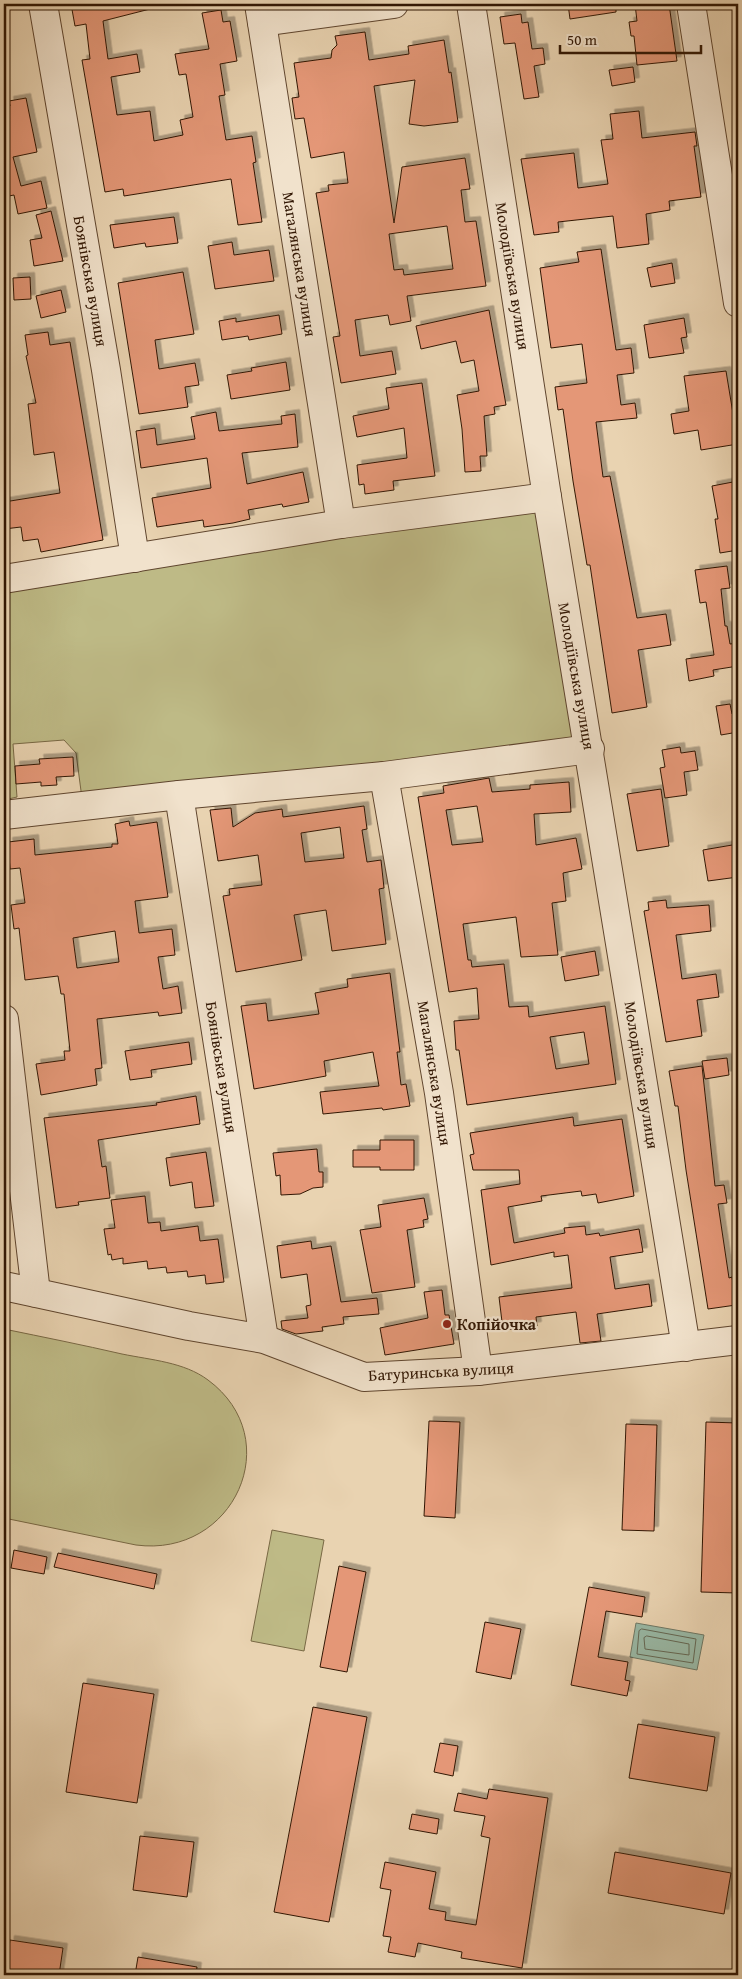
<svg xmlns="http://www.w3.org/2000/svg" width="742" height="1979" font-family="'Gentium Book Plus',serif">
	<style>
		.green { fill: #beba86; stroke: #786844 }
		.water { fill: #99b9a6; stroke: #6f7865 }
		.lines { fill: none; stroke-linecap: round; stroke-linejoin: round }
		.shore { stroke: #656854; stroke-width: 1 }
		.building { fill: #e49777; stroke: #311603; fill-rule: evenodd; filter: url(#shadow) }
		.minor-casing { stroke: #5f452e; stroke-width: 30 }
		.minor { stroke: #f1e2cc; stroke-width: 28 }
		.poi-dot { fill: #8f2418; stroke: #f1e2cc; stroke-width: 2 }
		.labels { text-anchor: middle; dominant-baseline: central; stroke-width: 4.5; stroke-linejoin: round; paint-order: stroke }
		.street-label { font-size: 16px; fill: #311603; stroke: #f1e2cc }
		.poi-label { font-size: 16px; font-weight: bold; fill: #311603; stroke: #f1e2cc; text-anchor: start }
	</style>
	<defs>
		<filter id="shadow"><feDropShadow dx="4.5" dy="-4.5" stdDeviation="0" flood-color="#0004"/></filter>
	</defs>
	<rect width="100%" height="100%" fill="#e9d3b1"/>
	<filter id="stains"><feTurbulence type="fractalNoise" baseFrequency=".004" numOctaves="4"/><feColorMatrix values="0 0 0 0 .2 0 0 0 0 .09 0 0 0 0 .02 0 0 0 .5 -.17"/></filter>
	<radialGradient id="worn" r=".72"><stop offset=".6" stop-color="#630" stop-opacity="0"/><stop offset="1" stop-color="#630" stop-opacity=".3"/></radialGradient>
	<g class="green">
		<polygon points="548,496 590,749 83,806 76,753 64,740 13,744 17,797 4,800 4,579"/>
		<path d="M4,1329C43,1337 83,1345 122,1354C151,1360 184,1362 208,1380C288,1439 234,1558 136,1545L4,1518Z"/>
		<polygon points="272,1530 324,1540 304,1651 251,1641"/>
	</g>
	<polygon class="water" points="636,1623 704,1635 697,1670 630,1657"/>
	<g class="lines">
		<g class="shore">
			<polygon points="642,1629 696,1639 693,1663 637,1654 639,1631"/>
			<polygon points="647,1636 689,1644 689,1655 645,1649 644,1638"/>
		</g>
	</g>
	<g class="building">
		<polygon points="71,4 149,4 150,9 103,21 108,59 137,54 140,72 111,77 117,115 150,111 154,141 183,135 180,120 193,117 186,74 179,75 175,54 209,49 202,13 221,10 223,22 230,21 237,61 220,64 225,95 219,96 226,140 252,136 256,162 253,163 262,222 238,225 231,179 124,196 123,189 105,192 82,60 90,59 86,24 75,26"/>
		<polygon points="568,4 616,4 616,12 570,19"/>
		<polygon points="635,4 669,4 677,61 637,65 634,36 631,36 629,22 637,21"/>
		<polygon points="521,14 522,23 528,22 532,49 543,48 545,64 534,66 539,97 524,99 515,43 504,44 500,17"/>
		<path d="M365,32L369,60L409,54L408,46L444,40L449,73L451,72L458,122L424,126L409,124L415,80L374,86L394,223L402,167L465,158L470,189L461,190L465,222L476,221L486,286L407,296L411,321L390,325L388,315L355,320L360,356L392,351L396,374L341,383L333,337L340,336L316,193L329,191L328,185L348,183L344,152L311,158L304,118L295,119L292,98L299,97L294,63L331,58L332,50L337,45L335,36ZM447,226L453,269L404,275L403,269L394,270L389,234Z"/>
		<polygon points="633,67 635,82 612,86 609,70"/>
		<polygon points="26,98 37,152 13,157 21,186 41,181 47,208 18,214 14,195 4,197 4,107 10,106 9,101"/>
		<polygon points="639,111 642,138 695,132 697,146 694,146 701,197 669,201 670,210 646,214 649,244 617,248 613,216 558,222 559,232 534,235 521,159 574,153 578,188 608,184 601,140 613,139 610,114"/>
		<polygon points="51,211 63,261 34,266 30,240 42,238 36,215"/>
		<polygon points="174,217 178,243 146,247 145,243 114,248 110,225"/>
		<polygon points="232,242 234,255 269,250 274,281 215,289 208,246"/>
		<polygon points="601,249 616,350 631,348 634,373 617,375 621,405 635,403 637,418 596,422 603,477 610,476 637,618 666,614 671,645 638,650 647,707 612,713 590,565 587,565 573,481 563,409 558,410 555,387 587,383 582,344 551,348 540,268 579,262 577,252"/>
		<polygon points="672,263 675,283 651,287 647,268"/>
		<polygon points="183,272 194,334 155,340 159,369 195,363 199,385 185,387 188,407 139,414 118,283"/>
		<polygon points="30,277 31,299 14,300 13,278"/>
		<polygon points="61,290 66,312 41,318 36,296"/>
		<polygon points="489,310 506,405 494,407 495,414 484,416 487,456 480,456 481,471 465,472 462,429 457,395 479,391 474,360 461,363 456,341 421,349 416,326"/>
		<polygon points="279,315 282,334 249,340 248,336 222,340 219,321 236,318 236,322"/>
		<polygon points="684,318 687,337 681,338 684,353 649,358 644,325"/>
		<polygon points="48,332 50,345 70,342 103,540 41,552 38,539 23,541 21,527 4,529 4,502 60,493 54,452 34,455 28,404 36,403 26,356 28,355 25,335"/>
		<polygon points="286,362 290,390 231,399 227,375 252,371 251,368"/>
		<polygon points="726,371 738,444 701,450 698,430 674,434 671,414 689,411 684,376"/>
		<polygon points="422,383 435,476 393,481 394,490 365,494 364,484 359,485 357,465 407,458 404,428 357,437 353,416 389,409 386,388"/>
		<polygon points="216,412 219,431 282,424 281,416 295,414 298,447 242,453 247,484 303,472 309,502 283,507 282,504 248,510 250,519 233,523 204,527 203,520 157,527 152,498 211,488 207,458 141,468 136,431 155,428 157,445 195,439 191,417"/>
		<polygon points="738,481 738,550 720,553 715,519 718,519 712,486"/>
		<polygon points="727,566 730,588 721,589 725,626 727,626 730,644 738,643 738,666 713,670 714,676 689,681 686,659 714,655 706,602 700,603 695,570"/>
		<polygon points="730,704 732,714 738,713 738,732 721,735 716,706"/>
		<polygon points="680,747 681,753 695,751 698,770 684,772 687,795 665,798 660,768 665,767 662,750"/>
		<polygon points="73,757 74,776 56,777 57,785 41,786 41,782 16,784 15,766 40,764 39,759"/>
		<path d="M489,778L492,792L530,789V785L569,782L571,812L534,814L536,845L576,838L582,869L563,873L566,901L552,903L558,955L521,957L516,917L463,924L468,960H471L472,967L504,964L509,1007L528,1006L529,1017L605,1006L616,1084L467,1105L459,1050H456L454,1021L479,1019L477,988L449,992L418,797L444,793L443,786ZM477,806L483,842L452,845L446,810ZM584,1032L589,1064L556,1069L550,1037Z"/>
		<polygon points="661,789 669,846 637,851 627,794"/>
		<path d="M364,806L367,829L362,830L367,862L381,860L384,888L379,889L386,944L332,951L326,910L294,915L302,960L236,972L223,896L230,895L229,889L262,885L258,855L218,861L210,810L231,808L233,827L255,813L282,809L283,817ZM340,827L344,858L305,862L301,833Z"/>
		<path d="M129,821L130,826L157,822L168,897L135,901L139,933L172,929L175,955L158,957L163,989L178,986L182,1013L159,1016L158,1012L97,1019L102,1068L95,1069L97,1085L41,1095L36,1064L65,1060L64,1051H70L64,994H61L58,976L25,980L19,928L14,929L11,905L25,903L20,868L10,869L8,842L34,839L35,855L112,847V844H118L115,824ZM115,931L119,962L77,968L73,938Z"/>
		<polygon points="738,844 738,877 708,881 703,850"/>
		<polygon points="666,900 667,908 709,905 711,931 676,935 682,979 716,974 719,997 697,1000 702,1036 666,1042 644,911 649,910 648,902"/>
		<polygon points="595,951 599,975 565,981 561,957"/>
		<polygon points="390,973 400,1052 397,1052 401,1085 406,1084 410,1106 383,1110 382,1108 323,1114 320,1092 379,1086 373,1052 324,1061 326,1076 254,1089 241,1006 266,1003 268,1021 319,1014 315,993 348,987 347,979"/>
		<polygon points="189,1042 192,1064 151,1070 152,1077 130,1080 125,1051"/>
		<polygon points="727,1058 729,1075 705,1079 702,1061"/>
		<polygon points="702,1066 715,1186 724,1185 727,1203 718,1204 729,1278 732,1277 736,1305 708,1309 686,1170 678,1106 675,1106 669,1071"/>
		<polygon points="196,1096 200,1124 98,1140 102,1167 106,1166 110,1198 78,1202 79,1205 56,1208 44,1118 157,1105 156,1103"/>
		<polygon points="573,1117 574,1126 622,1119 634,1196 598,1203 596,1194 582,1196 581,1191 541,1196 542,1201 508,1207 514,1243 565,1233 564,1228 585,1226 586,1235 599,1233 600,1236 639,1229 643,1252 610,1257 615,1289 649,1284 652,1306 597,1314 601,1341 580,1343 576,1312 536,1317 537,1326 503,1330 499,1297 572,1288 568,1255 554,1257 554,1252 491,1265 481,1190 520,1184 519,1170 473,1170 470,1155 474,1154 470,1133"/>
		<polygon points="380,1140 414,1140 414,1170 380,1170 380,1167 353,1167 353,1150 380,1150"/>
		<polygon points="317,1149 319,1172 323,1172 323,1187 313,1188 300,1194 281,1195 280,1175 276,1176 273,1153"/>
		<polygon points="206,1152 214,1206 195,1208 192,1182 170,1186 166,1158"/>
		<polygon points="145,1196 148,1223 160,1222 161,1231 198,1226 200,1241 218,1239 224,1282 206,1284 205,1275 188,1277 187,1271 167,1273 166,1267 148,1269 147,1261 123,1264 123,1258 112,1260 111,1254 108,1255 104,1229 115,1228 111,1200"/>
		<polygon points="424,1198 428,1219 423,1220 424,1227 407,1230 415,1287 372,1293 360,1230 381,1227 378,1205"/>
		<polygon points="311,1241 312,1249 331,1246 341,1302 377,1298 379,1314 343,1317 344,1324 322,1327 323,1331 296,1334 282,1329 281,1321 308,1318 306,1306 311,1305 307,1274 281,1278 277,1246"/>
		<polygon points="442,1290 445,1315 449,1315 454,1344 385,1355 380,1328 428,1318 424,1292"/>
		<polygon points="429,1421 460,1422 455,1518 424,1516"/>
		<polygon points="706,1422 738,1423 738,1593 701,1592"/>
		<polygon points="626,1424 657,1425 654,1531 622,1530"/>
		<polygon points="14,1550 47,1557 44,1574 11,1568"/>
		<polygon points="58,1553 157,1574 154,1589 54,1567"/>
		<polygon points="339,1566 366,1572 347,1672 320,1667"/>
		<polygon points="589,1587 645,1597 642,1617 606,1611 598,1657 628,1662 625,1680 630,1681 627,1696 571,1685"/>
		<polygon points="485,1622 521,1629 511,1679 476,1672"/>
		<polygon points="83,1683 154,1694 137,1803 66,1792"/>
		<polygon points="313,1707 367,1717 329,1922 274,1912"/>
		<polygon points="638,1724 715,1737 707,1791 629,1778"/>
		<polygon points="440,1743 458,1746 453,1776 434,1772"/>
		<polygon points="489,1789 548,1798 522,1968 461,1958 462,1952 418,1943 415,1957 388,1952 391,1937 383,1936 391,1890 380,1888 385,1862 436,1872 429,1909 446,1912 445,1920 476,1925 490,1838 481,1836 485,1816 454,1811 458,1793 487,1799"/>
		<polygon points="412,1814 439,1819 437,1834 409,1829"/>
		<polygon points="140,1836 194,1842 187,1897 133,1890"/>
		<polygon points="615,1852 731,1873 724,1914 608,1893"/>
		<polygon points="10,1940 63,1948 59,1975 5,1975"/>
		<polygon points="138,1957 197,1967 196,1975 135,1975"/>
	</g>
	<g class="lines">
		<g class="minor-casing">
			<g id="minor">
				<polyline points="43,4 106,370 135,558"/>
				<polyline points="259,4 341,524"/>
				<polyline points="471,4 547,497 686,1347"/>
				<polyline points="691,4 738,303"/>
				<polyline points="262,22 394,4"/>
				<polyline points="4,579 341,524 547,497"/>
				<polyline points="384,776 439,1093 478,1371"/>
				<polyline points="179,795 264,1339"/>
				<polyline points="4,815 179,795 384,776 590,749"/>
				<polyline points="4,1019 36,1293"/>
				<polyline points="4,1286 189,1326 264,1339 364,1377 478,1371 738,1340"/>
			</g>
		</g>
		<use href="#minor" class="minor"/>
	</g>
	<circle class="poi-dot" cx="447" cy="1324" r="5"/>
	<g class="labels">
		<g class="street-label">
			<text transform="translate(300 264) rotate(81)">Магалянська вулиця</text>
			<text transform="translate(513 276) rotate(81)">Молодіївська вулиця</text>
			<text transform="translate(91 281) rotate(80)">Боянівська вулиця</text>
			<text transform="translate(577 676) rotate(80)">Молодіївська вулиця</text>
			<text transform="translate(222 1067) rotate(81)">Боянівська вулиця</text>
			<text transform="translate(435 1073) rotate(81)">Магалянська вулиця</text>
			<text transform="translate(642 1075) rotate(81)">Молодіївська вулиця</text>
			<text transform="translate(441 1371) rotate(-3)">Батуринська вулиця</text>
		</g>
		<g class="poi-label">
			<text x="457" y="1324">Копійочка</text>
		</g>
	</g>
	<rect width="742" height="1979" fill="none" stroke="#e9d3b1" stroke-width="20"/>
	<rect x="5" y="5" width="732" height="1969" fill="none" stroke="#311603" stroke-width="2.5"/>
	<rect x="10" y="10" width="722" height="1959" fill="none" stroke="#311603"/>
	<path d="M560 45v8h141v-8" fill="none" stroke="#311603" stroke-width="2.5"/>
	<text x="567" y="45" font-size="15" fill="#311603" stroke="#f1e2cc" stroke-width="4" paint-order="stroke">50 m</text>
	<rect width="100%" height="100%" filter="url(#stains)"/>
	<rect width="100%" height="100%" fill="url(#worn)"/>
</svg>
